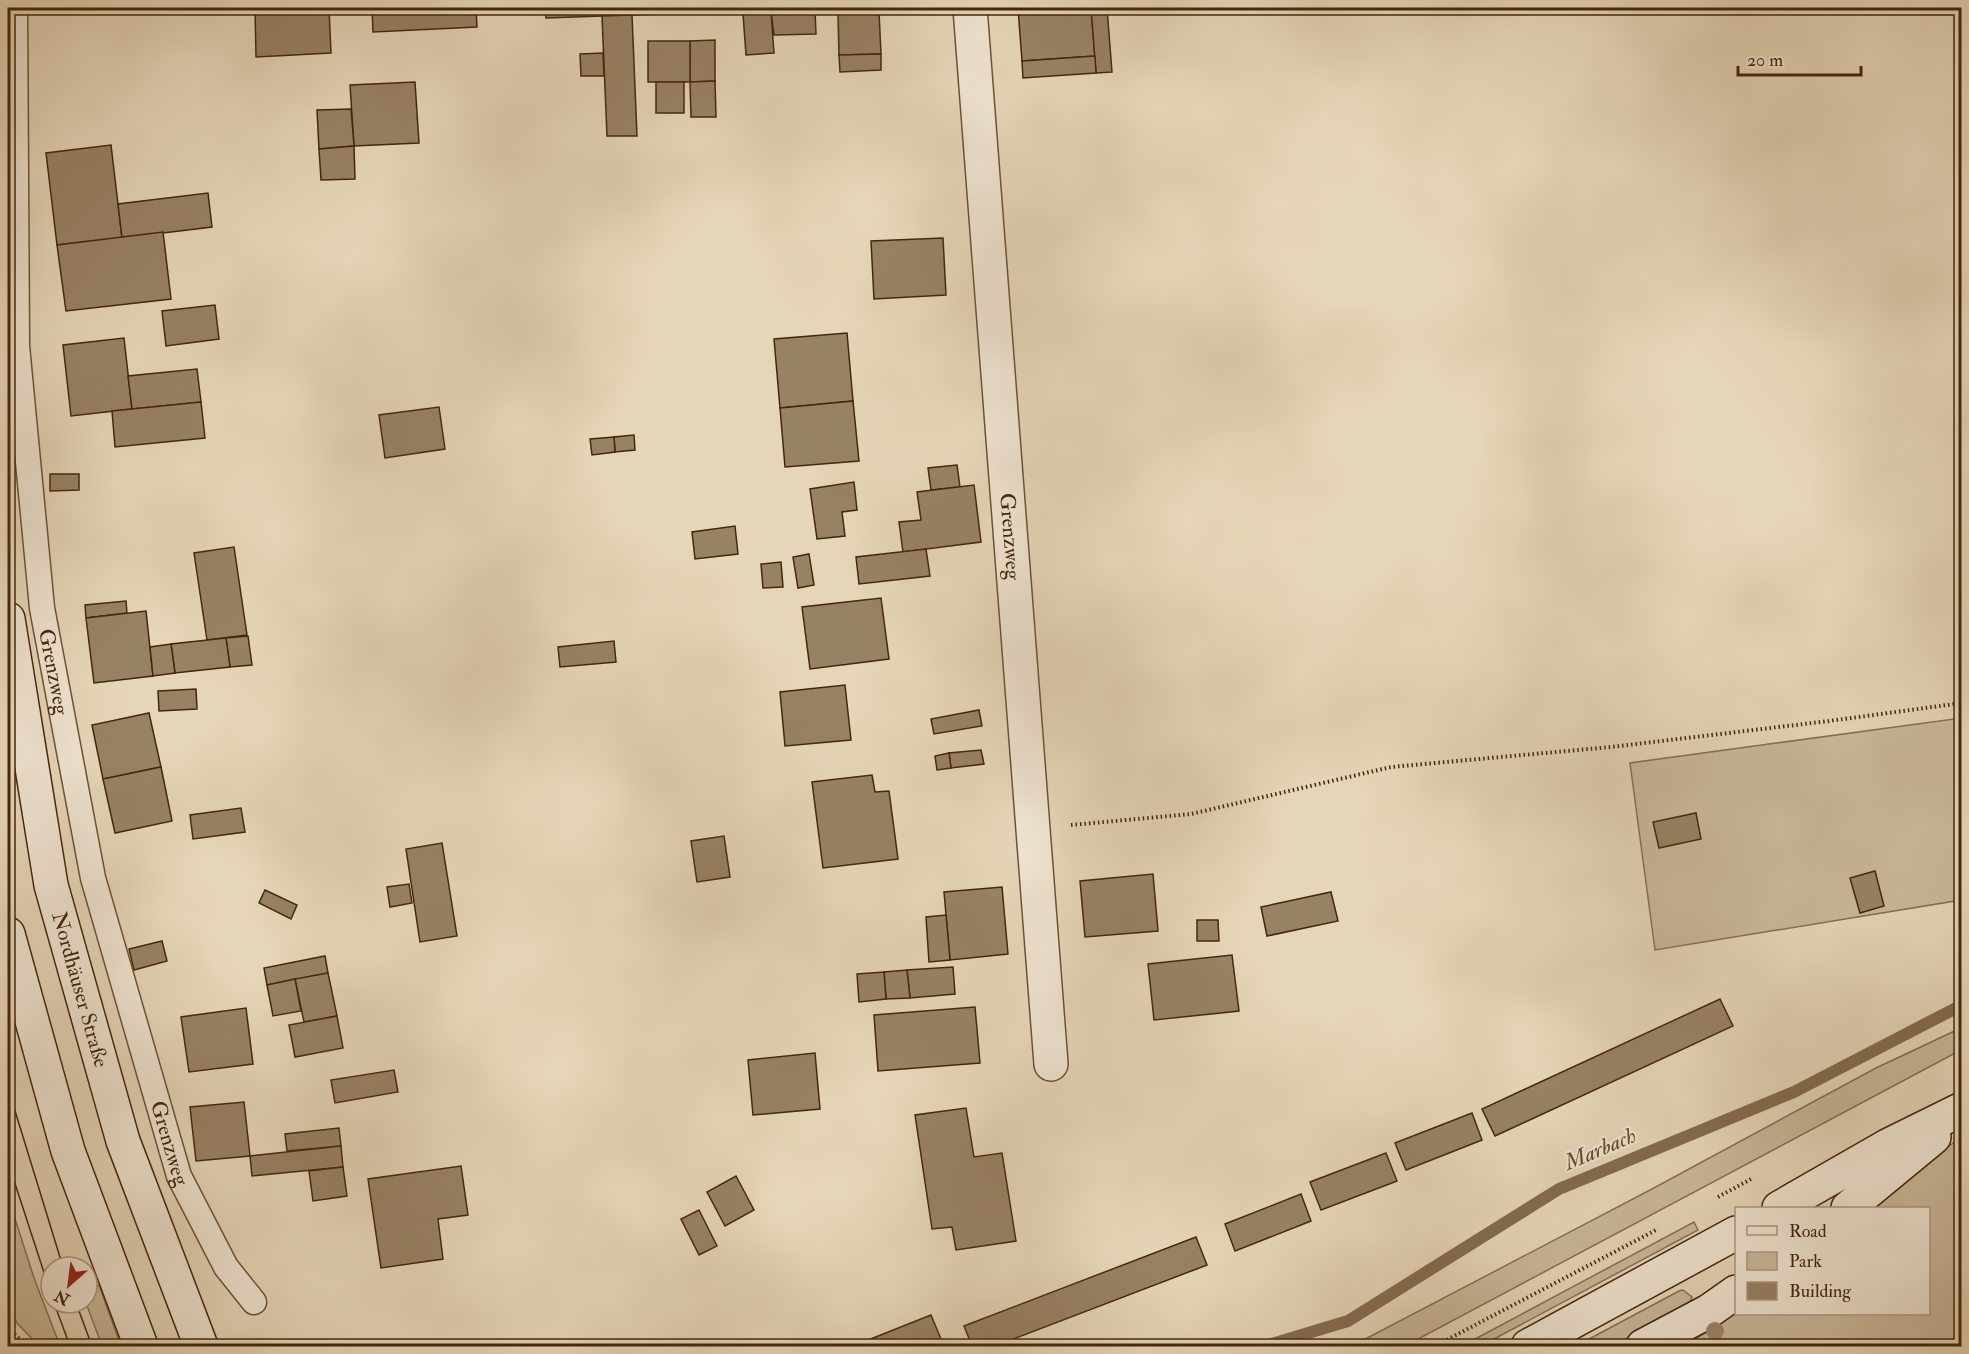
<svg xmlns="http://www.w3.org/2000/svg" width="1969" height="1354" font-family="'IM FELL Double Pica',serif">
	<style>
		.green { fill: #cab89b; stroke: #877052; stroke-width: 1.5 }
		.lines { fill: none; stroke-linecap: round; stroke-linejoin: round }
		.stream { stroke: #846c50; stroke-width: 12 }
		.building { fill: #988265; stroke: #44270a; stroke-width: 1.5 }
		.service-casing { stroke: #6c5336; stroke-width: 27 }
		.minor-casing { stroke: #6c5336; stroke-width: 36 }
		.secondary-casing { stroke: #44270a; stroke-width: 36 }
		.path { stroke: #44270a; stroke-width: 4; stroke-dasharray: 1.5 3; stroke-linecap: butt }
		.service { stroke: #efe4d2; stroke-width: 24 }
		.minor { stroke: #efe4d2; stroke-width: 33 }
		.secondary { stroke: #efe4d2; stroke-width: 33 }
		.tram { stroke: #44270a; stroke-width: 1.5 }
		.tree { fill: #9c8669 }
		.labels { text-anchor: middle; dominant-baseline: central; stroke-width: 4.5; stroke-linejoin: round; paint-order: stroke }
		.street-label { font-size: 21px; fill: #44270a; stroke: #efe4d2 }
		.water-label { font-size: 22px; font-style: italic; fill: #644a2d; stroke: #efe4d2 }
	</style>
	<rect width="100%" height="100%" fill="#e6d6b9"/>
	<filter id="stains"><feTurbulence type="fractalNoise" baseFrequency=".00333" numOctaves="4"/><feColorMatrix values="0 0 0 0 .2 0 0 0 0 .09 0 0 0 0 .02 0 0 0 .5 -.17"/></filter>
	<radialGradient id="worn" r=".72"><stop offset=".6" stop-color="#630" stop-opacity="0"/><stop offset="1" stop-color="#630" stop-opacity=".3"/></radialGradient>
	<g class="green">
		<polygon points="1961,718 1961,900 1655,950 1630,763"/>
		<polygon points="1961,1028 1961,1050 1405,1346 1352,1346 1652,1189 1876,1068"/>
		<polygon points="1961,1138 1961,1346 1717,1346 1716,1344 1711,1346 1681,1346 1709,1331 1736,1312 1736,1314 1928,1314 1928,1208 1873,1208 1940,1152"/>
		<polygon points="8,1197 34,1278 60,1346 39,1346 17,1323 8,1306"/>
		<polygon points="1694,1222 1698,1230 1481,1346 1462,1346"/>
		<polygon points="99,1285 121,1346 102,1346 86,1303 87,1290"/>
		<polygon points="1683,1290 1692,1297 1688,1307 1612,1346 1576,1346 1679,1291"/>
	</g>
	<g class="lines">
		<polyline class="stream" points="1265,1346 1348,1321 1559,1189 1794,1092 1962,1005"/>
	</g>
	<g class="building">
		<polygon points="255,8 329,8 331,53 256,57"/>
		<polygon points="372,8 476,8 477,27 373,32"/>
		<polygon points="545,8 601,8 602,16 546,18"/>
		<polygon points="601,8 663,8 663,14 602,16"/>
		<polygon points="715,8 771,8 771,12 715,14"/>
		<polygon points="771,8 833,8 833,10 771,12"/>
		<polygon points="1018,8 1091,8 1095,56 1022,61"/>
		<polygon points="1091,8 1107,8 1112,72 1096,73"/>
		<polygon points="815,10 816,34 774,35 771,12"/>
		<polygon points="771,12 774,53 746,55 743,14"/>
		<polygon points="879,12 881,54 839,55 838,14"/>
		<polygon points="632,15 637,136 607,136 602,16"/>
		<polygon points="715,40 715,81 690,82 690,41"/>
		<rect x="648" y="41" width="42" height="41"/>
		<polygon points="603,53 604,76 581,76 580,54"/>
		<polygon points="881,54 881,70 840,72 839,55"/>
		<polygon points="1095,56 1096,73 1023,78 1022,61"/>
		<polygon points="715,81 716,117 691,117 690,82"/>
		<polygon points="415,82 419,143 354,146 350,85"/>
		<rect x="656" y="82" width="28" height="31"/>
		<polygon points="351,109 354,146 319,149 317,110"/>
		<polygon points="111,145 122,238 57,245 46,153"/>
		<polygon points="354,146 355,179 321,180 319,149"/>
		<polygon points="208,193 212,227 122,238 118,204"/>
		<polygon points="163,232 171,299 66,311 57,245"/>
		<polygon points="943,238 946,295 874,299 871,241"/>
		<polygon points="215,305 219,339 166,346 162,311"/>
		<polygon points="847,333 853,401 780,408 774,339"/>
		<polygon points="124,338 132,409 71,416 63,345"/>
		<polygon points="197,369 201,402 132,409 128,376"/>
		<polygon points="853,401 859,461 785,467 780,408"/>
		<polygon points="201,402 205,438 115,447 112,411"/>
		<polygon points="439,407 445,449 385,458 379,415"/>
		<polygon points="634,435 635,450 615,452 614,437"/>
		<polygon points="614,437 615,452 592,455 590,439"/>
		<polygon points="957,465 960,487 931,490 928,468"/>
		<polygon points="50,474 79,474 79,490 50,491"/>
		<polygon points="854,482 857,510 842,512 845,536 817,539 810,489"/>
		<polygon points="974,485 981,542 903,552 899,522 921,520 917,492"/>
		<polygon points="735,526 738,554 695,559 692,532"/>
		<polygon points="234,547 247,635 207,640 194,553"/>
		<polygon points="926,549 930,576 859,584 856,557"/>
		<polygon points="809,554 814,585 798,588 793,557"/>
		<polygon points="781,562 783,587 763,588 761,564"/>
		<polygon points="881,598 889,659 810,669 802,607"/>
		<polygon points="126,601 127,613 86,618 85,605"/>
		<polygon points="146,611 153,676 94,683 86,618"/>
		<polygon points="248,636 252,665 230,667 226,638"/>
		<polygon points="226,638 230,667 175,673 171,644"/>
		<polygon points="614,641 616,662 560,667 558,647"/>
		<polygon points="171,644 175,673 153,676 150,647"/>
		<polygon points="845,685 851,740 785,746 780,692"/>
		<polygon points="196,689 197,709 159,711 158,691"/>
		<polygon points="979,710 982,726 934,734 931,719"/>
		<polygon points="149,713 161,767 103,779 92,725"/>
		<polygon points="981,750 984,764 951,768 949,753"/>
		<polygon points="949,753 951,768 937,770 935,756"/>
		<polygon points="161,767 172,821 115,833 103,779"/>
		<polygon points="872,775 875,792 889,791 898,859 823,868 812,782"/>
		<polygon points="241,808 245,832 193,839 190,815"/>
		<polygon points="1696,813 1701,839 1659,848 1653,822"/>
		<polygon points="724,836 730,877 697,882 691,841"/>
		<polygon points="442,843 457,936 420,942 406,849"/>
		<polygon points="1875,871 1884,906 1860,913 1850,878"/>
		<polygon points="1153,874 1158,931 1085,937 1080,881"/>
		<polygon points="409,884 412,903 390,907 387,887"/>
		<polygon points="1002,887 1008,954 950,960 944,892"/>
		<polygon points="265,890 297,905 291,919 259,903"/>
		<polygon points="1331,892 1338,921 1267,936 1261,907"/>
		<polygon points="946,915 950,960 929,962 926,917"/>
		<polygon points="1197,920 1218,920 1219,941 1197,941"/>
		<polygon points="162,941 167,961 134,970 129,949"/>
		<polygon points="1232,955 1239,1011 1154,1020 1148,964"/>
		<polygon points="325,956 328,973 267,985 264,968"/>
		<polygon points="953,967 955,994 910,998 907,970"/>
		<polygon points="907,970 910,998 886,999 884,972"/>
		<polygon points="884,972 886,999 859,1002 857,974"/>
		<polygon points="328,973 337,1016 304,1022 295,979"/>
		<polygon points="295,979 301,1011 273,1016 267,985"/>
		<polygon points="1720,999 1733,1026 1495,1136 1482,1109"/>
		<polygon points="975,1007 980,1063 878,1071 874,1015"/>
		<polygon points="246,1008 253,1064 189,1072 181,1017"/>
		<polygon points="337,1016 343,1048 295,1057 289,1025"/>
		<polygon points="815,1053 820,1109 753,1115 748,1060"/>
		<polygon points="394,1070 398,1092 335,1103 331,1080"/>
		<polygon points="244,1102 250,1156 196,1161 190,1107"/>
		<polygon points="966,1108 974,1157 1002,1153 1016,1241 956,1250 952,1227 932,1229 915,1115"/>
		<polygon points="1472,1113 1482,1140 1406,1170 1395,1143"/>
		<polygon points="339,1128 341,1146 287,1151 285,1134"/>
		<polygon points="341,1146 343,1167 252,1176 250,1156"/>
		<polygon points="1386,1153 1397,1181 1321,1210 1310,1182"/>
		<polygon points="461,1166 468,1215 438,1219 443,1259 381,1268 368,1179"/>
		<polygon points="343,1167 347,1196 313,1201 309,1171"/>
		<polygon points="736,1176 754,1210 725,1226 707,1192"/>
		<polygon points="1301,1194 1311,1221 1235,1251 1225,1224"/>
		<polygon points="699,1210 717,1246 699,1255 681,1219"/>
		<polygon points="1196,1237 1207,1265 995,1346 972,1346 964,1326"/>
		<polygon points="931,1315 943,1344 936,1346 853,1346"/>
	</g>
	<g class="lines">
		<g class="service-casing">
			<g id="service">
				<path id="s1" d="M15,8L17,346L42,608L93,878L179,1176L226,1267L254,1302"/>
			</g>
		</g>
		<g class="minor-casing">
			<g id="minor">
				<path id="s2" d="M970,8L1051,1064"/>
			</g>
		</g>
		<g class="secondary-casing">
			<g id="secondary">
				<path id="s3" d="M8,619L51,885L123,1141L201,1346"/>
				<polyline points="8,934 68,1151 141,1346"/>
				<polyline points="1779,1208 1887,1146 1962,1109"/>
				<polyline points="1848,1208 1934,1137"/>
				<polyline points="1528,1346 1736,1233"/>
				<polyline points="1643,1346 1709,1311 1736,1292"/>
			</g>
		</g>
		<g class="path">
			<polyline points="1071,825 1191,814 1391,767 1611,747 1829,721 1962,703"/>
			<polyline points="1718,1197 1751,1179"/>
			<polyline points="8,1328 27,1346"/>
			<polyline points="1435,1346 1658,1229"/>
		</g>
		<use href="#service" class="service"/>
		<use href="#minor" class="minor"/>
		<use href="#secondary" class="secondary"/>
		<g class="tram">
			<polyline points="8,1088 63,1267"/>
			<polyline points="8,1162 51,1294"/>
			<polyline points="54,1303 70,1346"/>
			<polyline points="76,1303 92,1346"/>
		</g>
	</g>
	<circle class="tree" cx="1715" cy="1331" r="9"/>
	<g class="labels">
		<g class="street-label">
			<text stroke="none"><textPath href="#s2" startOffset="530">Grenzweg</textPath></text>
			<text stroke="none"><textPath href="#s1" startOffset="666">Grenzweg</textPath></text>
			<text stroke="none"><textPath href="#s3" startOffset="378">Nordhäuser Straße</textPath></text>
			<text stroke="none"><textPath href="#s1" startOffset="1152">Grenzweg</textPath></text>
		</g>
		<g class="water-label">
			<text transform="translate(1600 1149) rotate(-23)">Marbach</text>
		</g>
	</g>
	<rect width="1969" height="1354" fill="none" stroke="#e6d6b9" stroke-width="30"/>
	<rect x="9" y="9" width="1951" height="1336" fill="none" stroke="#44270a" stroke-width="3"/>
	<rect x="15" y="15" width="1939" height="1324" fill="none" stroke="#44270a" stroke-width="1.5"/>
	<rect x="1735" y="1207" width="195" height="108" fill="#efe4d2" stroke="#ab9882" stroke-width="1.5"/>
	<rect x="1747" y="1226" width="30" height="9" fill="#efe4d2" stroke="#ab9882" stroke-width="1.5"/>
	<text x="1789" y="1237" font-size="18" fill="#44270a">Road</text>
	<rect x="1747" y="1252" width="30" height="18" fill="#cab89b" stroke="#ab9882" stroke-width="1.5"/>
	<text x="1789" y="1267" font-size="18" fill="#44270a">Park</text>
	<rect x="1747" y="1282" width="30" height="18" fill="#988265" stroke="#ab9882" stroke-width="1.5"/>
	<text x="1789" y="1297" font-size="18" fill="#44270a">Building</text>
	<g transform="translate(69 1285) rotate(208)"><circle r="28" fill="#efe4d2" stroke="#ab9882" stroke-width="1.5"/>
	<path d="M0-4.5L10 22L0 15L-10 22Z" fill="#8f2418"/>
	<text y="-9" font-size="16" font-weight="bold" text-anchor="middle" fill="#44270a">N</text>
	</g>
	<path d="M1738 66v9h123v-9" fill="none" stroke="#44270a" stroke-width="3"/>
	<text x="1747" y="66" font-size="18" fill="#44270a" stroke="#efe4d2" stroke-width="4.5" paint-order="stroke">20 m</text>
	<rect width="100%" height="100%" filter="url(#stains)"/>
	<rect width="100%" height="100%" fill="url(#worn)"/>
</svg>
